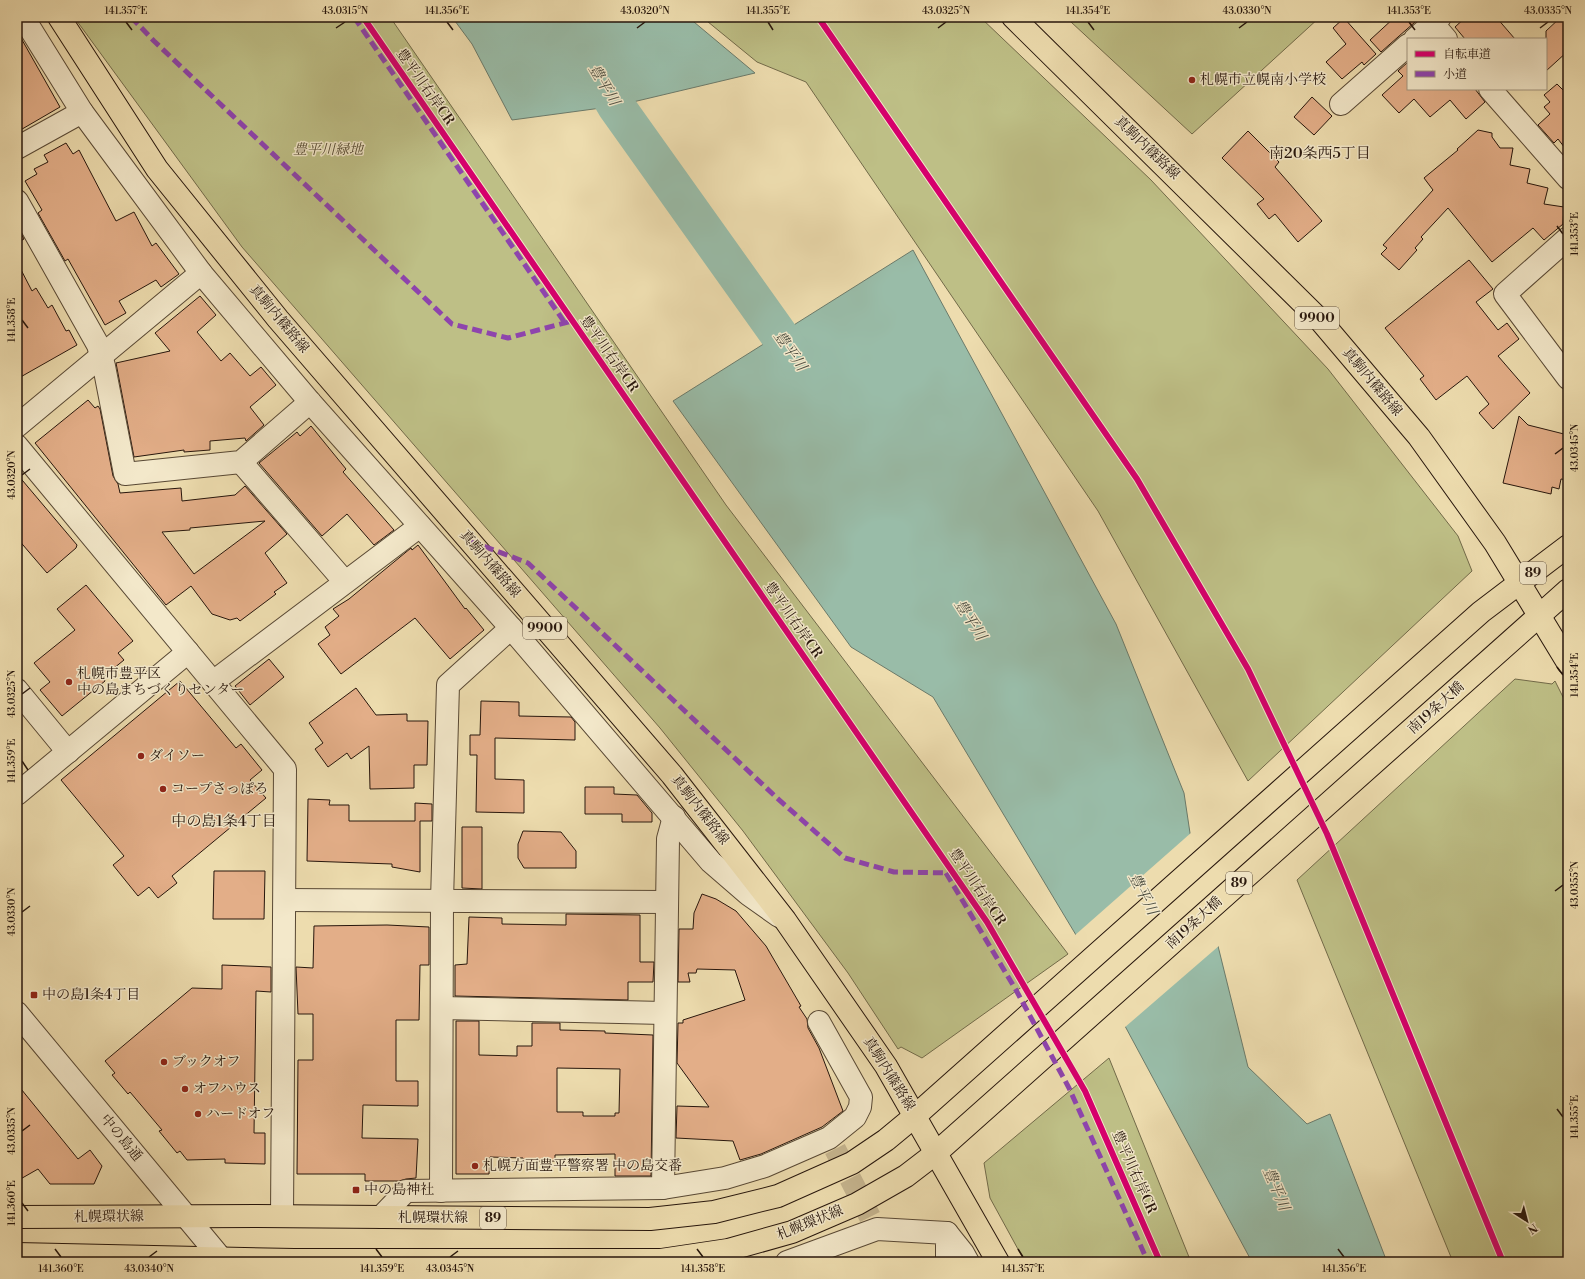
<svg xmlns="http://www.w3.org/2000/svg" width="1585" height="1279" font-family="'Libre Bodoni','Noto Serif JP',serif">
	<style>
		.green { fill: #bebf86; stroke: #726a49 }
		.water { fill: #99bca8; stroke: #6b7a6a }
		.pier { fill: #eddcae }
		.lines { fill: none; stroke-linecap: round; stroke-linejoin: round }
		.river { stroke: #99bca8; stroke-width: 38 }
		.building { fill: #e3ae88; stroke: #27160c; fill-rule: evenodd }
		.minor-tunnel { stroke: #c5b48e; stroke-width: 22; stroke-dasharray: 22 11; stroke-linecap: butt }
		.minor-casing { stroke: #584834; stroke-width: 24 }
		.major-casing { stroke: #27160c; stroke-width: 24 }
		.minor { stroke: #f3e8ca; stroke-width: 22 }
		.major { stroke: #eddcae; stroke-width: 22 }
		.quiet { stroke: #8e44ad; stroke-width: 5; stroke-dasharray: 10 5; stroke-linecap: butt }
		.cycleway-casing { stroke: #f3e8ca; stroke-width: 8 }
		.cycleway { stroke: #d6006c; stroke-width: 6 }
		.ticks { fill: none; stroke: #27160c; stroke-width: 1.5 }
		.poi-dot { fill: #8f2418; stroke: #f3e8ca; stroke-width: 1.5 }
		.labels { text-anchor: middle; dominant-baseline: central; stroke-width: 3; stroke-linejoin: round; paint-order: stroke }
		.shield { fill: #f3e8ca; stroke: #645545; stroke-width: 1 }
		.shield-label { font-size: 13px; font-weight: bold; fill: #27160c }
		.poi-label { font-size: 14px; fill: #27160c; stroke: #f3e8ca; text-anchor: start }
		.street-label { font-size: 14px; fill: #27160c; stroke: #f3e8ca }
		.park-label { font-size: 14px; font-style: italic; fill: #544931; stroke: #f3e8ca }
		.water-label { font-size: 15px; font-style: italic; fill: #4f5043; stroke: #f3e8ca }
		.neighbourhood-label { font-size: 15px; fill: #27160c; stroke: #f3e8ca }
		.neatline { fill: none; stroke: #27160c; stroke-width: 1.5 }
		.ticks-label { font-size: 10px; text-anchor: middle; fill: #27160c }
	</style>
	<rect width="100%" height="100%" fill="#eddcae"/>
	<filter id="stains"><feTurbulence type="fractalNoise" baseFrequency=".005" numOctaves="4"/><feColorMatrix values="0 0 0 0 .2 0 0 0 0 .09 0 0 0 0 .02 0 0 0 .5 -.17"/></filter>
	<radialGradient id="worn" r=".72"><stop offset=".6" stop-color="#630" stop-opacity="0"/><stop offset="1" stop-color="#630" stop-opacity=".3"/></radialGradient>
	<g class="green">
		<polygon points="74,17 390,17 726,505 1068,954 922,1058 901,1047 898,1049 848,973 743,831 660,728 242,247"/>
		<polygon points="702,17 980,17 1151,180 1328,369 1458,536 1472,571 1248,781 1098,511 806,82 757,62"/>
		<polygon points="1077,17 1320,17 1192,134 1071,22"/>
		<polygon points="1515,679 1552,684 1555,681 1568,707 1568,1262 1453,1262 1297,880"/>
		<polygon points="1109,1058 1191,1262 1025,1262 990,1198 984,1163"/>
	</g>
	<g class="water">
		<polygon points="452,17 688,17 755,73 616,106 512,120 472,44"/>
		<polygon points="913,250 1116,624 1184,793 1190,833 1248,1067 1307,1124 1330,1114 1387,1262 1252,1262 1076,935 933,697 851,647 673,401"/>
	</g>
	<polygon class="pier" points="1192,832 1220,945 1124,1028 1074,936"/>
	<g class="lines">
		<polyline class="river" points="564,17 616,106 809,377"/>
	</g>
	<g class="building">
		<polygon points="1395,17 1410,17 1415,22 1381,52 1370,40"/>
		<polygon points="1466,17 1496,17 1515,39 1465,39 1455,27"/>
		<polygon points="1561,17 1568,17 1568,51 1546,71 1546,31"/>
		<polygon points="1344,18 1376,54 1364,65 1362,62 1342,79 1326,62 1346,44 1333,28"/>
		<polygon points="17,31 60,107 17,132"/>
		<polygon points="1408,62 1408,89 1475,89 1485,102 1466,119 1450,100 1430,117 1414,99 1399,113 1382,95 1403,76 1398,71"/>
		<polygon points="1557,84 1563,90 1568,86 1568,152 1558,139 1554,143 1538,125 1550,114 1544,107 1550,102 1544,95"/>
		<polygon points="1312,97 1332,116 1314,135 1294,117"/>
		<polygon points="1478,130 1492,133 1492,137 1500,148 1513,148 1510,165 1530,169 1527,183 1548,188 1544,204 1564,207 1563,224 1544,240 1533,228 1492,262 1448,208 1421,237 1423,239 1415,248 1417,250 1399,270 1381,254 1387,248 1383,245 1433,190 1424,178 1458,150 1457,149"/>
		<polygon points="1248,131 1279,162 1275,167 1322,221 1298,242 1275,214 1269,219 1257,204 1264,199 1222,158"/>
		<polygon points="66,143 73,154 79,150 116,221 134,212 152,246 156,243 179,274 161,287 156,280 119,301 126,313 105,325 68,259 65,261 38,213 42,210 25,181 37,174 34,169 48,162 44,155"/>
		<polygon points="17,226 24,239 17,243"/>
		<polygon points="1469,260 1493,289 1476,302 1498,330 1507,323 1519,339 1498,356 1530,393 1493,429 1479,413 1489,404 1467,376 1436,400 1420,379 1424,376 1385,328"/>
		<polygon points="17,262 32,291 36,288 48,308 52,305 66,331 69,330 77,345 17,379"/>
		<polygon points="200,296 216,315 197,332 221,361 230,353 250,376 261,367 276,385 250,407 264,425 246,441 245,438 210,441 210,450 184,452 184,450 134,457 116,363 170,351 155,333"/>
		<path d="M88,400L95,408L98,406L100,409L113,476L118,484L120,493L181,488L182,501L235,495L245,486L287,534L265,553L287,583L274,592L276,594L240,621L237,618L230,620L212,614L191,586L166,605L35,443ZM265,521L194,574L162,532L190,530V528Z"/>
		<polygon points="1519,416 1528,425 1568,435 1568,480 1561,479 1559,489 1552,487 1551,494 1503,483"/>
		<polygon points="311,426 346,469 343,472 394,530 374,545 347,514 322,536 259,463 297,432 300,436"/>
		<polygon points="17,474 77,545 76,548 47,573 17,538"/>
		<polygon points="418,545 465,609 466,608 484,630 450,659 415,618 341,674 318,644 330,635 325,627 339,616 333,609 349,599 411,548 412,550"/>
		<polygon points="86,585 133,641 118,653 124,660 103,677 105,681 62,716 40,690 50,682 34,663 75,630 57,609"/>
		<polygon points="269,659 284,677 250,705 235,686"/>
		<polygon points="180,681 236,748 241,744 262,770 250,780 266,798 172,876 177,883 158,898 149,887 138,896 113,865 124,856 61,780"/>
		<polygon points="356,688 376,715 407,714 407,721 428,721 427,765 414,765 414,788 370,789 369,746 351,759 347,753 328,767 315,749 323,743 309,723"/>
		<polygon points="481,701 519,702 519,716 571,717 575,722 575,740 495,738 495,779 524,780 524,813 476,812 477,755 470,755 470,735 480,735"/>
		<polygon points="585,787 614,787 614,794 637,795 652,813 652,822 622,822 622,814 585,814"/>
		<polygon points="308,799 330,800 329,805 349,805 349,821 415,821 415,803 432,804 432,821 420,821 420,872 392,867 392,864 307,861"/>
		<polygon points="462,827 482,827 482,889 462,888"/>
		<polygon points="523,831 561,832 576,851 576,868 524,868 518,858 518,844"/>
		<polygon points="214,871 265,871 264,919 213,919"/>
		<polygon points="702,894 716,899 736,911 766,946 801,1006 799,1007 807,1019 808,1028 819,1048 843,1111 822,1127 761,1154 740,1160 733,1141 676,1138 677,1106 709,1107 677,1063 678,1023 683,1023 683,1020 745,1000 735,970 697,969 696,973 688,973 690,982 678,982 679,929 693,929 694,913"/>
		<polygon points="566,914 640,915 640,962 654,962 653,982 628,982 628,1000 455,996 455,965 467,964 469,917 502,918 502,924 566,925"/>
		<polygon points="387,925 429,927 429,965 420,965 419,1020 396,1020 396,1081 418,1081 418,1106 363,1105 362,1138 418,1139 416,1178 406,1179 399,1181 365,1181 365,1174 297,1174 298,1060 313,1060 313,1014 298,1014 296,967 313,968 314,926"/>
		<polygon points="222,965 271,967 271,992 256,991 254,1133 265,1133 265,1164 225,1163 225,1159 187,1160 180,1151 177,1153 159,1131 162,1130 130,1092 128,1094 112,1075 115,1073 105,1061 192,988 222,989"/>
		<path d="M456,1021H479V1055L517,1056V1046H532V1023H560V1030L605,1031V1033L653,1035L651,1176H615V1154L555,1155V1161H523V1158L490,1157L489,1174H456ZM557,1068L620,1069L619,1113H615V1116H583V1112H557Z"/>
		<polygon points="17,1084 78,1159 90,1150 102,1166 94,1184 50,1184 38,1169 17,1181"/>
	</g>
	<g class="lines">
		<polyline class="minor-tunnel" points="835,1149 870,1217"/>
		<g class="minor-casing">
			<g id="minor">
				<polyline points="23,17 82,112 201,273 310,402 511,628 711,862 748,894 779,916"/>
				<polyline points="1427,17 1446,39"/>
				<polyline points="1415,39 1440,17"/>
				<polyline points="1490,89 1568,178"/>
				<polyline points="1341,104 1408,45"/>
				<polyline points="17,148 82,112"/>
				<polyline points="17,201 98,345 104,366 125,474 241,462 310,402"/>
				<polyline points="1568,238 1505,294 1568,378"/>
				<polyline points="17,426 201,273"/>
				<polyline points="17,446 285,769 282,1216"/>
				<polyline points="241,462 345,582"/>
				<polyline points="213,682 420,526"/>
				<polyline points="17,690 68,752"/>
				<polyline points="17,794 188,652"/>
				<polyline points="285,900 667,902"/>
				<polyline points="442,1008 664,1013"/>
				<polyline points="17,1013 224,1262"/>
				<polyline points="663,1188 668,839 674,817"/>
				<polyline points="441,1191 442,901 448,685 511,628"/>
				<polyline points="381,1217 406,1191 663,1188 725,1178 765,1166 829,1138 855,1117 860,1107 861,1097 819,1022"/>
				<polyline points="947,1233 963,1253 968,1262"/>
				<polyline points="787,1262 877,1229 947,1233 947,1262"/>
			</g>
		</g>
		<g class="major-casing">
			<g id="major">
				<polyline points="59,17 157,169 278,319 672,775 785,920 886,1066 998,1262"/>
				<polyline points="1013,17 1319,319 1419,437 1495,543 1568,663"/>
				<polyline points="17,1217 258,1216 650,1219 714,1212 778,1196 852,1163 886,1140 915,1116 1481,612 1568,546"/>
				<polyline points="17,1254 294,1260 661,1260 728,1250 792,1232 857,1204 906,1176 936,1153 1568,590"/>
			</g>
		</g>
		<use href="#minor" class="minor"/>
		<use href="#major" class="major"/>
		<g class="quiet">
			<polyline points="131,17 154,41 452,324 508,338 572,321"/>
			<polyline points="354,17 565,323"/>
			<polyline points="470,541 528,563 777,798 845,858 894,872 954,873"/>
			<polyline points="946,873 1016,990 1069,1088 1148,1262"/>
		</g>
		<g class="cycleway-casing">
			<g id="cycleway">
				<polyline points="363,17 987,922 1085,1091 1160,1262"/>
				<polyline points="818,17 1137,479 1248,669 1327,834 1503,1262"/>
			</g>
		</g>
		<use href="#cycleway" class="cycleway"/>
	</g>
	<path class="ticks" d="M126,22L132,30M447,22L453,30M768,22L773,30M1088,22L1094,30M1409,22L1415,30M336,28L345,22M637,28L645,22M938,28L946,22M1239,28L1247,22M1540,28L1548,22M1557,226L1563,234M22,320L28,328M1555,454L1563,448M22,475L30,469M1557,667L1563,675M22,694L30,688M22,761L28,770M1555,891L1563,885M22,912L30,906M1557,1109L1563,1117M22,1131L30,1125M22,1203L28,1211M55,1249L61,1257M376,1249L382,1257M697,1249L703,1257M1018,1249L1023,1257M1338,1249L1344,1257M149,1257L157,1251M450,1257L458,1251"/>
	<g class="poi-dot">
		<circle cx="1192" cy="80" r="4"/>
		<circle cx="69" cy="682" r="4"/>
		<circle cx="141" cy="756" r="4"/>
		<circle cx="163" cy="789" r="4"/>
		<rect x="30" y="991" width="8" height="8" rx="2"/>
		<circle cx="164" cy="1062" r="4"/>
		<circle cx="185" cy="1089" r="4"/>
		<circle cx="198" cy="1114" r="4"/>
		<circle cx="475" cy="1166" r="4"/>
		<rect x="352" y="1186" width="8" height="8" rx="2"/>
	</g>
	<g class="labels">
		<g class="shield">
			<rect x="1295" y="307" width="44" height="22" rx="3"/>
			<rect x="1520" y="562" width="26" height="22" rx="3"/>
			<rect x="523" y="617" width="44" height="22" rx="3"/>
			<rect x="1226" y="872" width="26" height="22" rx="3"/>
			<rect x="480" y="1207" width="26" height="22" rx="3"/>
		</g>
		<g class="shield-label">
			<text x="1317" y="318">9900</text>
			<text x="1533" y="573">89</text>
			<text x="545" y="628">9900</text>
			<text x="1239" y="883">89</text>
			<text x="493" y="1218">89</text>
		</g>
		<g class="poi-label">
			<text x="1200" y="80">札幌市立幌南小学校</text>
			<text x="77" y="674">札幌市豊平区<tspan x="77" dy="16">中の島まちづくりセンター</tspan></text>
			<text x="149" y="756">ダイソー</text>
			<text x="171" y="789">コープさっぽろ</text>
			<text x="42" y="995">中の島1条4丁目</text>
			<text x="172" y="1062">ブックオフ</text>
			<text x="193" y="1089">オフハウス</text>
			<text x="206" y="1114">ハードオフ</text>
			<text x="483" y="1166">札幌方面豊平警察署 中の島交番</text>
			<text x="364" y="1190">中の島神社</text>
		</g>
		<g class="street-label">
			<text transform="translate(425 87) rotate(55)">豊平川右岸CR</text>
			<text transform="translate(1147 148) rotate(44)">真駒内篠路線</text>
			<text transform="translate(279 319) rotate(50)">真駒内篠路線</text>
			<text transform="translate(609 354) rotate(55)">豊平川右岸CR</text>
			<text transform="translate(1372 382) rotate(50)">真駒内篠路線</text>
			<text transform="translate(490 564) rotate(49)">真駒内篠路線</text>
			<text transform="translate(793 620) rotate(55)">豊平川右岸CR</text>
			<text transform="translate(1436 708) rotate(-42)">南19条大橋</text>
			<text transform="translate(700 810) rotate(52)">真駒内篠路線</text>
			<text transform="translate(977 887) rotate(56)">豊平川右岸CR</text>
			<text transform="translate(1194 923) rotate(-42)">南19条大橋</text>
			<text transform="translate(889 1074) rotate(58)">真駒内篠路線</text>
			<text transform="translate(121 1138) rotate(50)">中の島通</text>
			<text transform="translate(1134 1172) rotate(66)">豊平川右岸CR</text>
			<text transform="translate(109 1217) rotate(-1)">札幌環状線</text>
			<text x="433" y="1218">札幌環状線</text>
			<text transform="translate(810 1223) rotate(-22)">札幌環状線</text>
		</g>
		<g class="park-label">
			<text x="328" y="150">豊平川緑地</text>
		</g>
		<g class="water-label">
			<text transform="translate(604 85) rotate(59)">豊平川</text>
			<text transform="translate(790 351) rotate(55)">豊平川</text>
			<text transform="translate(970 620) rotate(57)">豊平川</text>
			<text transform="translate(1143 894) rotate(63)">豊平川</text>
			<text transform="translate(1276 1189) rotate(67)">豊平川</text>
		</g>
		<g class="neighbourhood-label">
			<text x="1320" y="153">南20条西5丁目</text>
			<text x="224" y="821">中の島1条4丁目</text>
		</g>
	</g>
	<rect width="1585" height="1279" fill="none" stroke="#eddcae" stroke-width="44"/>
	<rect x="1407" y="38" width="140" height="52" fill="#f3e8ca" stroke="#a1947e"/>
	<rect x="1415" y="51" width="20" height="6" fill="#d6006c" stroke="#a1947e"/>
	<text x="1443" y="58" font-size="12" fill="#27160c">自転車道</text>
	<rect x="1415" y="71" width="20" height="6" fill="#8e44ad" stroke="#a1947e"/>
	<text x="1443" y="78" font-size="12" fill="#27160c">小道</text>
	<g transform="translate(1527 1221) rotate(144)" stroke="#f3e8ca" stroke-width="3" paint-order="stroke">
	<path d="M0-3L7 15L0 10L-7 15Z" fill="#27160c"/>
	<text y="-6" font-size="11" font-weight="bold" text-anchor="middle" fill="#27160c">N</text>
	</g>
	<rect x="22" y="22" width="1541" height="1235" class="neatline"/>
	<g class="ticks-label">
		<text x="126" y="14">141.357°E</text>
		<text x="345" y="14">43.0315°N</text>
		<text x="447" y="14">141.356°E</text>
		<text x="645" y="14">43.0320°N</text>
		<text x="768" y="14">141.355°E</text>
		<text x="946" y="14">43.0325°N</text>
		<text x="1088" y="14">141.354°E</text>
		<text x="1247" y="14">43.0330°N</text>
		<text x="1409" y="14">141.353°E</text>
		<text x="1548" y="14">43.0335°N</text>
		<text transform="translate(1574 234) rotate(-90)" y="4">141.353°E</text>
		<text transform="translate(11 320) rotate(-90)" y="4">141.358°E</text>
		<text transform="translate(1574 448) rotate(-90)" y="4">43.0345°N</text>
		<text transform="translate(11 475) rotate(-90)" y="4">43.0320°N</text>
		<text transform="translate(1574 675) rotate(-90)" y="4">141.354°E</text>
		<text transform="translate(11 694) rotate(-90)" y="4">43.0325°N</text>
		<text transform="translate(11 761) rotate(-90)" y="4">141.359°E</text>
		<text transform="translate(1574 885) rotate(-90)" y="4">43.0355°N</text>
		<text transform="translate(11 912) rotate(-90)" y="4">43.0330°N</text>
		<text transform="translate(1574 1117) rotate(-90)" y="4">141.355°E</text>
		<text transform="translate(11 1131) rotate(-90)" y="4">43.0335°N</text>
		<text transform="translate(11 1203) rotate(-90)" y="4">141.360°E</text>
		<text x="61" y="1272">141.360°E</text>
		<text x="149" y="1272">43.0340°N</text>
		<text x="382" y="1272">141.359°E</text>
		<text x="450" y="1272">43.0345°N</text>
		<text x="703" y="1272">141.358°E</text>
		<text x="1023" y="1272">141.357°E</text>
		<text x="1344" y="1272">141.356°E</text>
	</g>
	<rect width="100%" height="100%" filter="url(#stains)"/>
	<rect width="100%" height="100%" fill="url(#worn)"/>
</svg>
